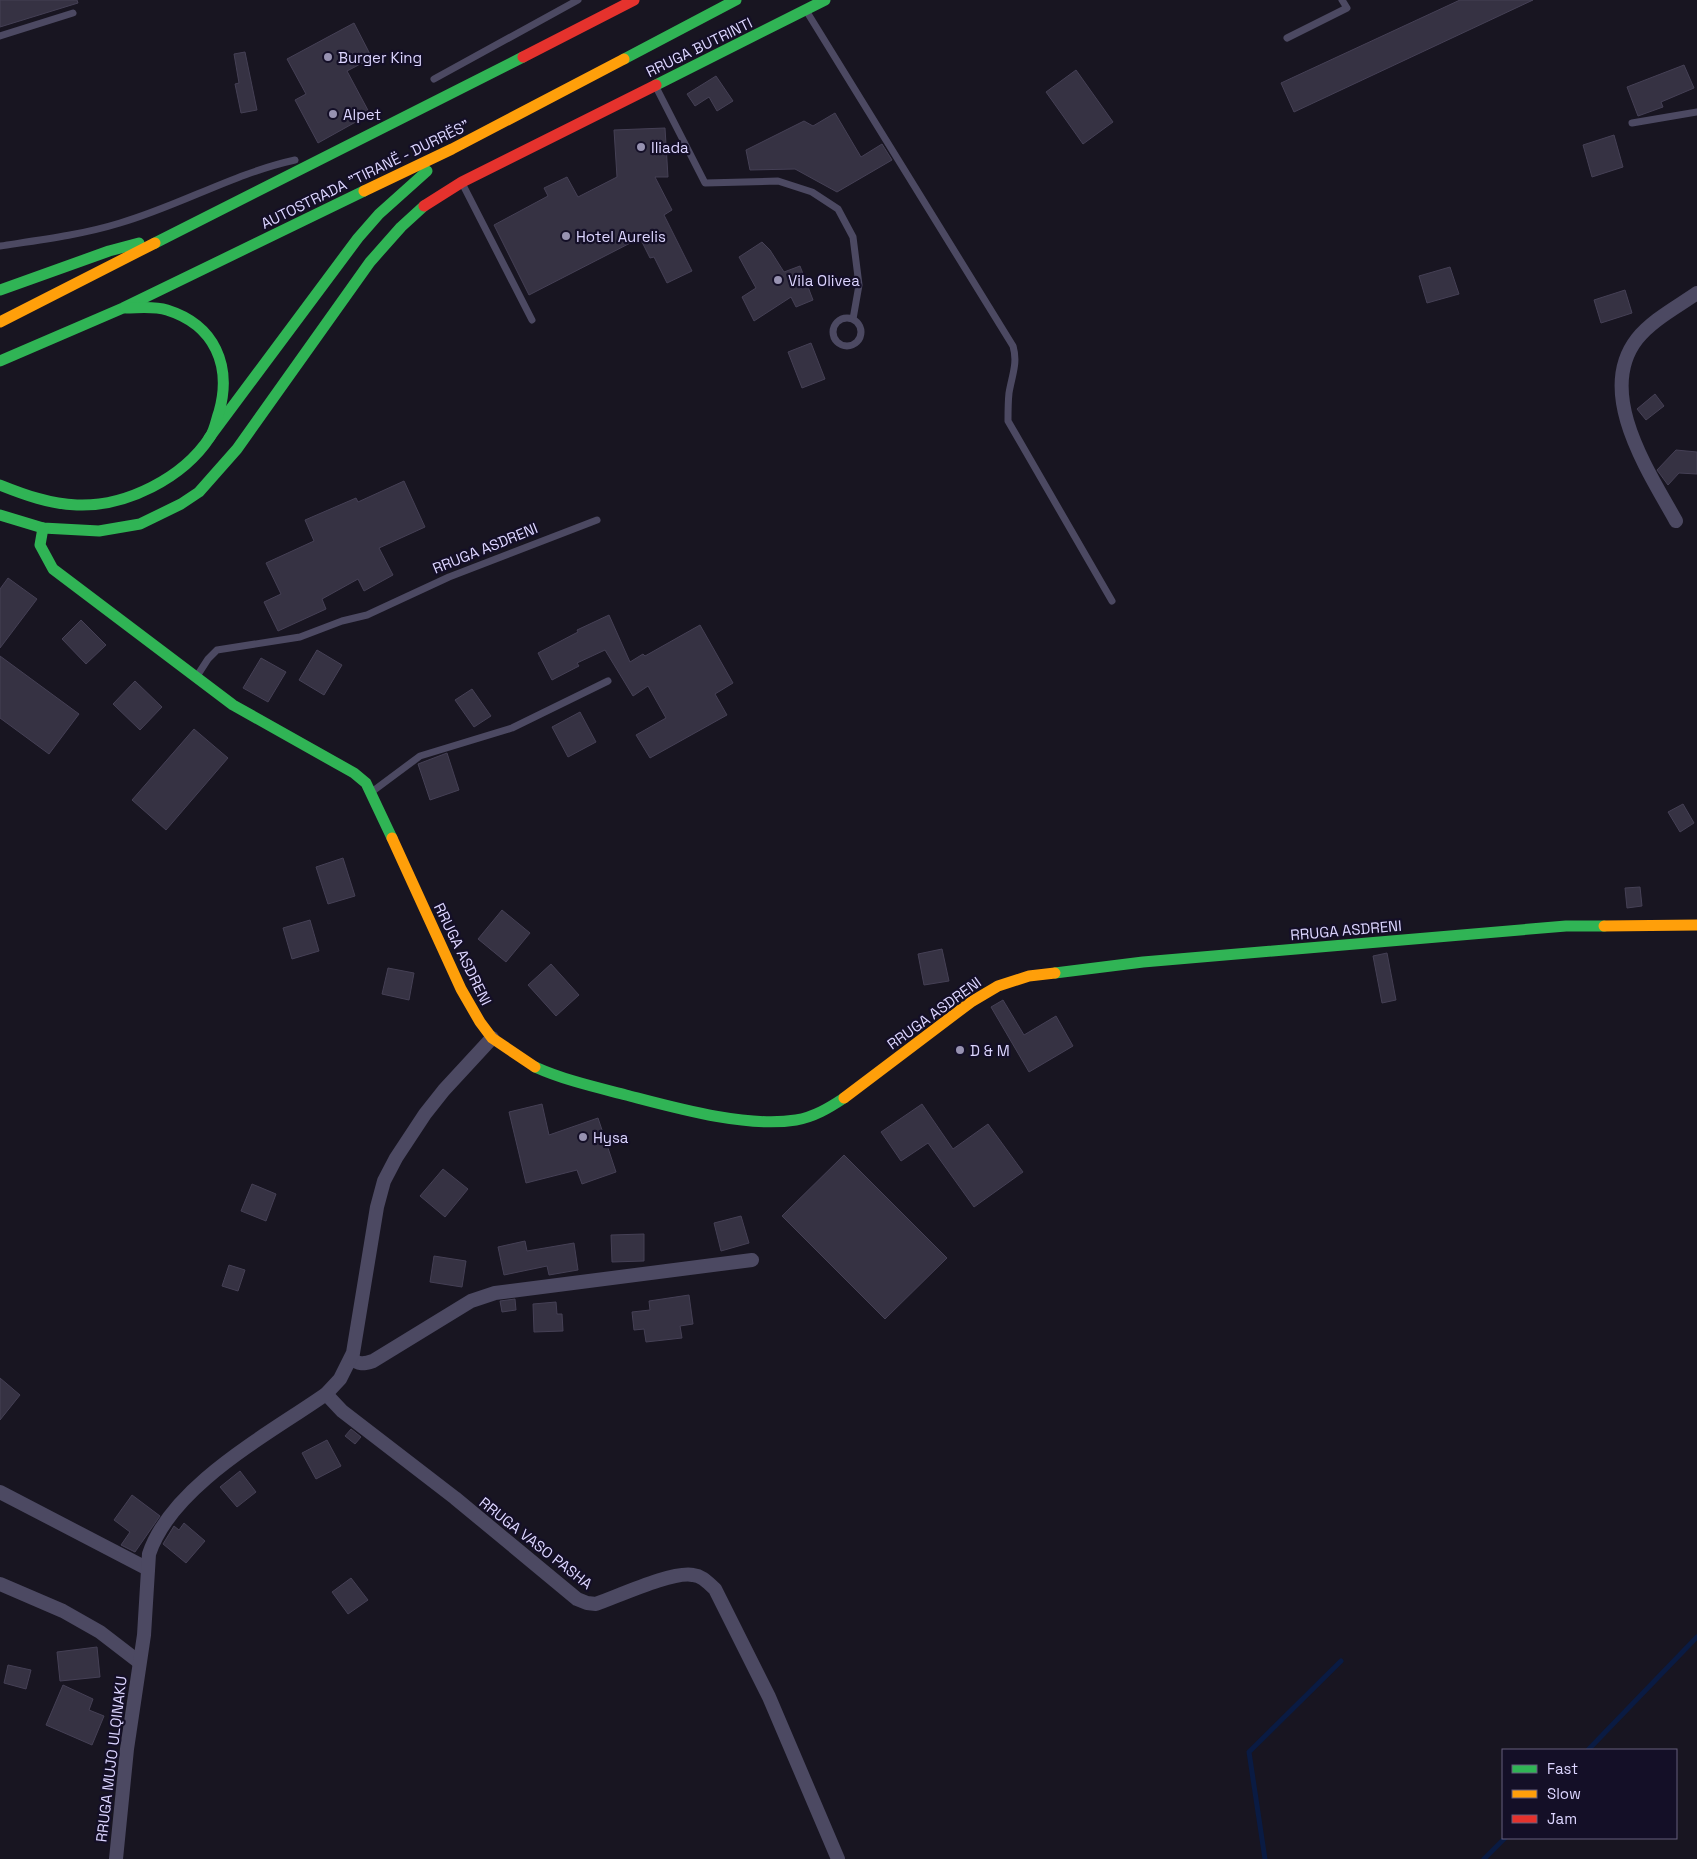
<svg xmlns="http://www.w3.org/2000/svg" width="1697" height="1859" font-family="'Space Grotesk',sans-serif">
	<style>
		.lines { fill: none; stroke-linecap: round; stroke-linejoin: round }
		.stream { stroke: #0a1b43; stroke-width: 5 }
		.building { fill: #363243; stroke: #454055 }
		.lane { stroke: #4c4962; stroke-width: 7 }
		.street { stroke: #4c4962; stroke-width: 14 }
		.fast { stroke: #30b455; stroke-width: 11 }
		.slow { stroke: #ff9f0a; stroke-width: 11 }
		.jam { stroke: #e5322d; stroke-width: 11 }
		.poi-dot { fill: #9792b1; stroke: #140f27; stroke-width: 2 }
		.labels { text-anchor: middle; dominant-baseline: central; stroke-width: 4.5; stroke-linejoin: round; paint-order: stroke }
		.street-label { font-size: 15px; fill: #dcd5ff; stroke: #140f27 }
		.poi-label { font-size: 15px; fill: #dcd5ff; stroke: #140f27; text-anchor: start }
	</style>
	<rect width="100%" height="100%" fill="#181521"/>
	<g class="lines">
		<g class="stream">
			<polyline points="1588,1750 1697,1637"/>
			<polyline points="1265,1859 1249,1752 1341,1661"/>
			<polyline points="1484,1859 1505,1838"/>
		</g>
	</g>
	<g class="building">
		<polygon points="0,0 77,0 78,3 0,27"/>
		<polygon points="1460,0 1533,0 1294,112 1281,83"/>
		<polygon points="354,23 372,58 347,71 370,114 318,143 295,100 306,94 287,59"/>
		<polygon points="245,52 257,110 241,113 235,84 239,83 234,54"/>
		<polygon points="1684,65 1694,88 1661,102 1663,107 1638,116 1627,87"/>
		<polygon points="1076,70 1113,122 1083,144 1046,92"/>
		<polygon points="716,76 733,101 717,111 709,97 695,106 687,94"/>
		<polygon points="835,113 861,157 882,144 892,160 837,192 795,169 750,170 746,150 804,121 813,126"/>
		<polygon points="665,128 668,177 655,177 672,210 664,215 692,271 667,283 654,257 650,258 640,238 529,295 494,225 548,196 544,188 567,177 578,197 617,177 614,130"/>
		<polygon points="1614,135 1623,167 1592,177 1583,145"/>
		<polygon points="762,242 770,250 784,272 800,266 813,300 796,307 791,297 754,321 742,297 756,288 739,257"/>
		<polygon points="1450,267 1459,294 1427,303 1419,276"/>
		<polygon points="1625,290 1632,313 1601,323 1594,300"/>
		<polygon points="811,343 825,379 802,388 788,352"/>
		<polygon points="1655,394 1664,406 1646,420 1637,409"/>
		<polygon points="1676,450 1697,452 1697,474 1679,473 1668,485 1657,470"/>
		<polygon points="404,481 425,527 379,548 393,575 364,591 358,579 322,599 326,609 278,631 264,602 281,594 266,563 314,541 305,520 356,498 358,502"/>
		<polygon points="8,578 37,599 0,648 0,589"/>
		<polygon points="609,615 630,662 643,654 645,656 700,625 733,683 715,694 727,715 650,758 636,735 666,718 648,686 633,696 605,650 577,663 579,666 552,680 538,653 578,632 577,630"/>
		<polygon points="81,620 106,645 86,664 62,639"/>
		<polygon points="317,650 342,665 324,695 299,680"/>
		<polygon points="0,656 79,714 49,754 0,718"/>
		<polygon points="261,658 286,672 268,702 243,688"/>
		<polygon points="135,681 162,707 140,730 113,704"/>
		<polygon points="472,689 491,716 474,727 455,700"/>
		<polygon points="580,712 596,742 568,757 552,727"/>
		<polygon points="194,729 228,758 166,830 132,800"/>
		<polygon points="447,753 459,790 430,800 418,764"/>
		<polygon points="1683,804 1694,823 1680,832 1668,812"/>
		<polygon points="343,858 355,896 328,904 316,867"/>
		<polygon points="1640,887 1642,906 1627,908 1625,888"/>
		<polygon points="502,910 530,933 506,962 478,939"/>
		<polygon points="310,920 319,951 292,959 283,928"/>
		<polygon points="942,949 949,981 924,985 918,954"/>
		<polygon points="1387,953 1396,1000 1382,1003 1373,956"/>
		<polygon points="551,964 579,995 556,1016 528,985"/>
		<polygon points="388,968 414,973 409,1000 382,994"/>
		<polygon points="1003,1000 1024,1035 1056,1016 1073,1046 1029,1072 991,1007"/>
		<polygon points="542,1104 549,1135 598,1118 616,1172 582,1184 577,1170 526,1183 509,1112"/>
		<polygon points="922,1104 953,1149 988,1124 1023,1172 974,1207 928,1143 901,1161 881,1132"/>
		<polygon points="844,1155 947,1258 885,1319 782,1216"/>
		<polygon points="443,1169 468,1189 445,1217 420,1196"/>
		<polygon points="252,1184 276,1194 266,1221 241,1211"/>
		<polygon points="741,1216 749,1243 721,1251 714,1223"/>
		<polygon points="644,1234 644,1261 612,1262 611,1235"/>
		<polygon points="525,1241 527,1251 574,1243 578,1270 549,1275 547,1266 504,1275 498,1247"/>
		<polygon points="434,1256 466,1261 462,1287 430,1282"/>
		<polygon points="229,1265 245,1270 238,1291 222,1286"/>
		<polygon points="689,1295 693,1324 680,1326 682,1338 646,1342 644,1329 634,1330 632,1312 650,1310 649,1301"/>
		<polygon points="515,1299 516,1310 502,1312 500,1301"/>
		<polygon points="556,1302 557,1314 562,1314 563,1331 534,1332 533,1304"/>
		<polygon points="0,1378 20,1395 0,1420"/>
		<polygon points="351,1429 361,1437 355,1444 345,1436"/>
		<polygon points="327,1440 341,1466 316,1479 302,1453"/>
		<polygon points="240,1471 256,1492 237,1507 220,1487"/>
		<polygon points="132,1495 160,1516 135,1552 121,1545 130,1532 114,1520"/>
		<polygon points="184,1523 205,1541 186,1563 163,1544 174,1526 179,1530"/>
		<polygon points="351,1578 368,1600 348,1614 332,1592"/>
		<polygon points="97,1647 100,1677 60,1681 57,1652"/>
		<polygon points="8,1665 31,1670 26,1689 4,1683"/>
		<polygon points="63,1685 93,1699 89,1710 104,1716 92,1745 46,1725"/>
	</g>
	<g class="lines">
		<g class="lane">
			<path d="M807,12L1013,346C1018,363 1012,375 1009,393C1008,402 1008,412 1008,421L1112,601"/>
			<polyline points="0,36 73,13"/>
			<polyline points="1287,38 1347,8 1342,0"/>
			<polyline points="434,79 578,0"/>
			<polyline points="656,87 705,183 778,181 812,192 838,209 853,237 859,285 853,319"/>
			<polyline points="1632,123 1697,112"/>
			<polyline points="463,185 532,320"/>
			<path d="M0,246C40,240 81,235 120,223C179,206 235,173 295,160"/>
			<circle cx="847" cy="332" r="14"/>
			<polyline points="197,676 208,659 217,650 300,637 342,621 367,615 449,577 597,520"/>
			<polyline points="373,791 420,756 512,728 608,681"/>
		</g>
		<g class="street">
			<path d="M1676,521C1649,472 1595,393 1637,339C1652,320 1677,307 1697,293"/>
			<path d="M352,1358C358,1365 364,1364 373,1361L471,1301L495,1293L752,1260"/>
			<path d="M326,1394L342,1411L455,1498L577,1599L587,1603L596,1604C619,1596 672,1571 693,1575C703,1576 708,1583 715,1589L769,1697L838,1859"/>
			<polyline points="0,1492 148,1569"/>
			<polyline points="0,1584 63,1611 100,1632 139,1662"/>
			<path d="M116,1859L127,1749L144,1635L149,1554C172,1485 269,1434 326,1394L340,1379L353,1353L377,1207L384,1181L396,1158L425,1114L444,1090L492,1038"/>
		</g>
		<g class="fast">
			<polyline points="624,59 736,0"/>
			<polyline points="656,85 825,0"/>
			<polyline points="155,243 523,57"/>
			<polyline points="0,290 109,251 139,243"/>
			<polyline points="0,361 123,308 364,191"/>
			<polyline points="209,438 358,238 379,214 427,171"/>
			<path d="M0,485C25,495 50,504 77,505C126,507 183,478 210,437C215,429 216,420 219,412C232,366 215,325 167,310C154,306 139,308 126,308"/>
			<polyline points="0,515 43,528 99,531 140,524 181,504 199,492 237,449 370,262 401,227 424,206"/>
			<polyline points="43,528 40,545 53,569 233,705 354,773 366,783 392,838"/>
			<polyline points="1055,973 1143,962 1566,926 1604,926"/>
			<path d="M535,1067C564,1080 595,1087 626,1095C676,1108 746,1128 796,1120C814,1117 829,1108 844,1098"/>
		</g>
		<g class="slow">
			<polyline points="364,191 452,149 624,59"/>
			<polyline points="0,322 155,243"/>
			<polyline points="392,838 461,989 480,1022 492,1038 535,1067"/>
			<polyline points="1604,926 1697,925"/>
			<polyline points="844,1098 971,1002 998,986 1029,976 1055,973"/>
		</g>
		<g class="jam">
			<polyline points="523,57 634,0"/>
			<polyline points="424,206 462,182 656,85"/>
		</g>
	</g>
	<g class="poi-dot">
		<circle cx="328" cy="57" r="5"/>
		<circle cx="333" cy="114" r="5"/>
		<circle cx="641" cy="147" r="5"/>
		<circle cx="566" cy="236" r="5"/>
		<circle cx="778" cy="280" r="5"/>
		<circle cx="960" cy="1050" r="5"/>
		<circle cx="583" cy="1137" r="5"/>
	</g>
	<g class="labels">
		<g class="street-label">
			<text transform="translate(699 47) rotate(-26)">RRUGA BUTRINTI</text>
			<text transform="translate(365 174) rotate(-26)">AUTOSTRADA "TIRANË - DURRËS"</text>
			<text transform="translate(485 548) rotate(-22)">RRUGA ASDRENI</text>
			<text transform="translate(1346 930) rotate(-5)">RRUGA ASDRENI</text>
			<text transform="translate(463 954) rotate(64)">RRUGA ASDRENI</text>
			<text transform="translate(934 1013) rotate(-36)">RRUGA ASDRENI</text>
			<text transform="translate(536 1543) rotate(38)">RRUGA VASO PASHA</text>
			<text transform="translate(111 1759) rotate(-83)">RRUGA MUJO ULQINAKU</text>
		</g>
		<g class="poi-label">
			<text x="338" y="57">Burger King</text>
			<text x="343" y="114">Alpet</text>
			<text x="651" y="147">Iliada</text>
			<text x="576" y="236">Hotel Aurelis</text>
			<text x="788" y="280">Vila Olivea</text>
			<text x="970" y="1050">D &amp; M</text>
			<text x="593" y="1137">Hysa</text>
		</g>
	</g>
	<rect x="1502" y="1749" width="175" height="90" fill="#140f27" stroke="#645e7d"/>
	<rect x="1512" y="1765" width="25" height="8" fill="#30b455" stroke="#645e7d"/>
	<text x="1547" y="1774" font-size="15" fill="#dcd5ff">Fast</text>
	<rect x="1512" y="1790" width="25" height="8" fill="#ff9f0a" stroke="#645e7d"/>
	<text x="1547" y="1799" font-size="15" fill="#dcd5ff">Slow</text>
	<rect x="1512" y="1815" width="25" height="8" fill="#e5322d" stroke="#645e7d"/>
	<text x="1547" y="1824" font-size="15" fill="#dcd5ff">Jam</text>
</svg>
